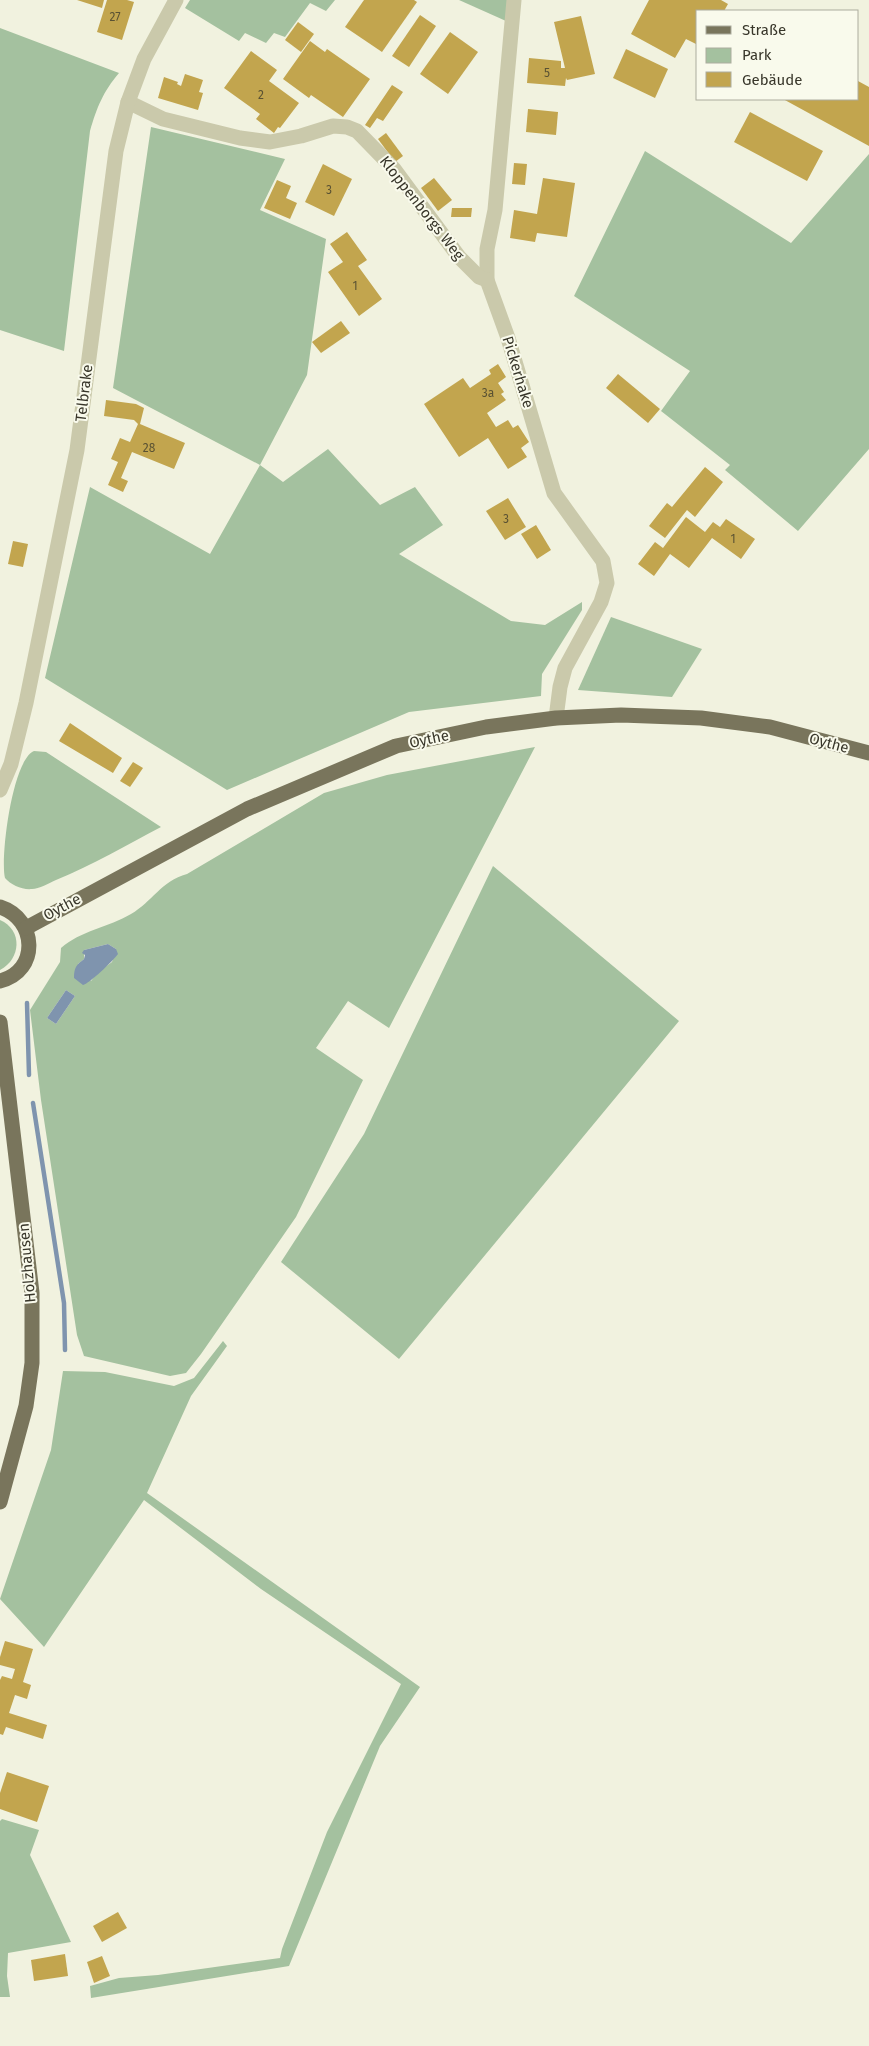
<svg xmlns="http://www.w3.org/2000/svg" width="869" height="2046" font-family="'Fira Sans',sans-serif">
	<style>
		.green { fill: #a4c19f; fill-rule: evenodd }
		.water { fill: #7f94ae }
		.lines { fill: none; stroke-linecap: round; stroke-linejoin: round }
		.stream { stroke: #7f94ae; stroke-width: 4.5 }
		.building { fill: #c2a54e }
		.minor { stroke: #cac9ab; stroke-width: 15 }
		.major { stroke: #79755c; stroke-width: 15 }
		.labels { text-anchor: middle; dominant-baseline: central; stroke-width: 4; stroke-linejoin: round; paint-order: stroke }
		.number-label { font-size: 12px; fill: #5a5233 }
		.street-label { font-size: 15px; fill: #38362a; stroke: #f9faec }
	</style>
	<rect width="100%" height="100%" fill="#f1f2df"/>
	<g class="green">
		<polygon points="190,0 335,0 326,11 310,3 285,37 274,33 266,43 245,33 239,41 185,8"/>
		<polygon points="459,0 508,0 506,21"/>
		<path d="M0,28L119,73C103,92 97,107 90,131L64,351L0,330Z"/>
		<polygon points="151,127 285,159 260,210 326,239 307,375 260,465 283,482 328,449 380,505 415,487 443,525 399,554 511,621 545,625 582,602 582,610 542,674 541,696 409,712 227,790 45,678 90,487 210,554 260,465 113,388"/>
		<polygon points="645,151 791,243 869,154 869,449 798,531 725,470 730,465 661,411 690,371 574,296"/>
		<polygon points="611,617 702,649 672,697 578,690"/>
		<path d="M535,747L389,1028L348,1001L316,1048L363,1080L296,1217L201,1354L186,1373L170,1376L84,1356L77,1335L41,1100L30,1010L60,962L61,948C80,931 109,927 131,914C152,902 161,881 187,874L324,793L387,775ZM108,944L116,949L112,962L98,972L91,981L78,964L84,959V950ZM66,990L75,996L56,1024L47,1018Z"/>
		<path d="M34,751L46,752L161,827C127,845 92,865 56,880C49,883 39,889 32,889C22,890 11,885 5,878C0,859 12,760 34,751Z"/>
		<polygon points="493,866 679,1021 399,1359 281,1262 364,1134"/>
		<path d="M0,920C23,930 21,959 0,970Z"/>
		<polygon points="223,1341 227,1346 191,1396 147,1493 420,1687 380,1746 289,1966 91,1998 90,1986 119,1978 158,1975 280,1958 282,1949 327,1832 401,1684 261,1589 144,1500 44,1647 0,1599 51,1450 63,1371 105,1372 174,1386 194,1378"/>
		<polygon points="2,1819 39,1830 30,1855 71,1942 8,1953 7,1976 10,1997 0,1997 0,1821"/>
	</g>
	<g class="water">
		<path d="M108,944L116,949L118,954C113,961 89,984 83,985L74,978C74,968 76,965 84,959L85,955L82,953L84,950Z"/>
		<polygon points="66,990 75,996 56,1024 47,1018"/>
	</g>
	<g class="lines">
		<g class="stream">
			<polyline points="27,1003 29,1075"/>
			<polyline points="33,1103 64,1303 65,1350"/>
		</g>
	</g>
	<g class="building">
		<polygon points="77,0 104,0 102,8"/>
		<polygon points="107,0 127,0 134,2 122,40 97,32"/>
		<polygon points="364,0 414,0 417,2 382,52 345,27"/>
		<polygon points="649,0 721,0 728,4 724,11 698,11 698,45 686,39 675,58 631,34"/>
		<polygon points="420,15 436,26 409,67 392,56"/>
		<polygon points="581,16 595,74 567,80 566,78 565,86 527,83 529,58 561,61 561,68 565,68 554,22"/>
		<polygon points="298,22 314,34 301,52 285,40"/>
		<polygon points="450,32 478,52 448,94 420,74"/>
		<polygon points="310,41 325,52 327,49 370,79 343,117 311,95 309,98 283,79"/>
		<polygon points="626,49 668,69 655,98 613,78"/>
		<polygon points="251,51 277,70 269,81 299,103 280,128 278,127 274,133 256,119 260,114 224,88"/>
		<polygon points="185,74 203,80 199,92 203,93 198,110 158,98 164,77 178,82 177,84 181,86"/>
		<polygon points="858,81 869,87 869,146 783,99 858,99"/>
		<polygon points="392,85 403,92 383,121 377,118 370,128 365,125"/>
		<polygon points="528,109 558,112 556,135 526,132"/>
		<polygon points="750,112 823,151 807,181 734,142"/>
		<polygon points="386,133 403,156 395,162 378,139"/>
		<polygon points="514,163 527,164 525,185 512,184"/>
		<polygon points="323,164 352,179 334,216 305,202"/>
		<polygon points="434,178 452,200 438,211 421,188"/>
		<polygon points="543,178 575,183 567,237 537,233 535,242 510,238 514,210 537,214"/>
		<polygon points="277,180 291,186 286,198 297,203 290,219 264,208"/>
		<polygon points="452,208 472,208 471,217 451,217"/>
		<polygon points="347,232 367,260 358,266 382,299 359,316 328,272 343,262 330,244"/>
		<polygon points="341,321 350,333 321,353 312,342"/>
		<polygon points="498,364 506,377 498,383 504,392 501,394 506,400 487,413 496,427 508,420 513,428 518,425 529,442 521,448 527,457 508,469 488,438 459,457 424,404 463,378 470,388 491,374 489,370"/>
		<polygon points="618,374 660,409 648,423 606,388"/>
		<polygon points="106,400 136,404 144,408 140,424 185,443 174,469 132,452 121,478 128,481 123,492 108,485 118,462 111,459 120,438 130,442 138,424 134,420 104,416"/>
		<polygon points="705,467 723,482 695,517 687,510 665,538 649,526 667,503 672,507"/>
		<polygon points="508,498 526,527 505,540 486,511"/>
		<polygon points="686,517 705,532 713,522 720,527 726,519 755,539 741,559 712,538 689,568 670,554 654,576 638,564 655,542 663,548"/>
		<polygon points="536,525 551,550 537,559 521,534"/>
		<polygon points="13,541 28,544 23,567 8,564"/>
		<polygon points="70,723 122,758 113,773 59,741"/>
		<polygon points="133,762 143,768 130,787 120,781"/>
		<polygon points="5,1641 33,1649 23,1682 31,1685 27,1699 15,1695 9,1713 47,1725 43,1739 6,1727 3,1735 0,1734 0,1680 2,1676 12,1679 15,1669 0,1665 0,1657"/>
		<polygon points="7,1772 49,1786 37,1822 0,1809 0,1793"/>
		<polygon points="118,1912 127,1928 102,1942 93,1926"/>
		<polygon points="65,1954 68,1976 34,1981 31,1960"/>
		<polygon points="102,1956 110,1976 94,1983 87,1962"/>
	</g>
	<g class="lines">
		<g class="minor">
			<polyline points="514,0 495,210 487,249 487,280 508,338 554,493 603,561 607,583 601,602 565,668 560,687 556,718"/>
			<polyline points="128,102 163,119 240,138 270,142 301,136 333,126 347,127 357,131 394,169 459,257 479,277 487,280"/>
			<polyline points="0,790 11,764 26,703 77,450 116,151 128,102 144,59 176,0"/>
		</g>
		<g class="major">
			<path d="M0,907C37,919 40,971 0,981"/>
			<polyline points="26,928 247,809 396,746 486,727 556,718 621,715 701,718 770,727 869,753"/>
			<polyline points="0,1022 32,1293 32,1363 26,1406 0,1502"/>
		</g>
	</g>
	<g class="labels">
		<g class="number-label">
			<text x="115" y="17">27</text>
			<text x="547" y="73">5</text>
			<text x="261" y="95">2</text>
			<text x="329" y="190">3</text>
			<text x="355" y="286">1</text>
			<text x="488" y="393">3a</text>
			<text x="149" y="448">28</text>
			<text x="506" y="519">3</text>
			<text x="733" y="539">1</text>
		</g>
		<g class="street-label">
			<text transform="translate(422 208) rotate(52)">Kloppenborgs Weg</text>
			<text transform="translate(518 372) rotate(73)">Pickerhake</text>
			<text transform="translate(84 393) rotate(-83)">Telbrake</text>
			<text transform="translate(429 739) rotate(-12)">Oythe</text>
			<text transform="translate(829 743) rotate(15)">Oythe</text>
			<text transform="translate(62 907) rotate(-28)">Oythe</text>
			<text transform="translate(27 1263) rotate(-95)">Holzhausen</text>
		</g>
	</g>
	<rect x="696" y="10" width="162" height="90" fill="#f9faec" stroke="#acac9e"/>
	<rect x="706" y="26" width="25" height="8" fill="#79755c" stroke="#acac9e"/>
	<text x="742" y="35" font-size="15" fill="#38362a">Straße</text>
	<rect x="706" y="48" width="25" height="15" fill="#a4c19f" stroke="#acac9e"/>
	<text x="742" y="60" font-size="15" fill="#38362a">Park</text>
	<rect x="706" y="72" width="25" height="15" fill="#c2a54e" stroke="#acac9e"/>
	<text x="742" y="85" font-size="15" fill="#38362a">Gebäude</text>
</svg>
